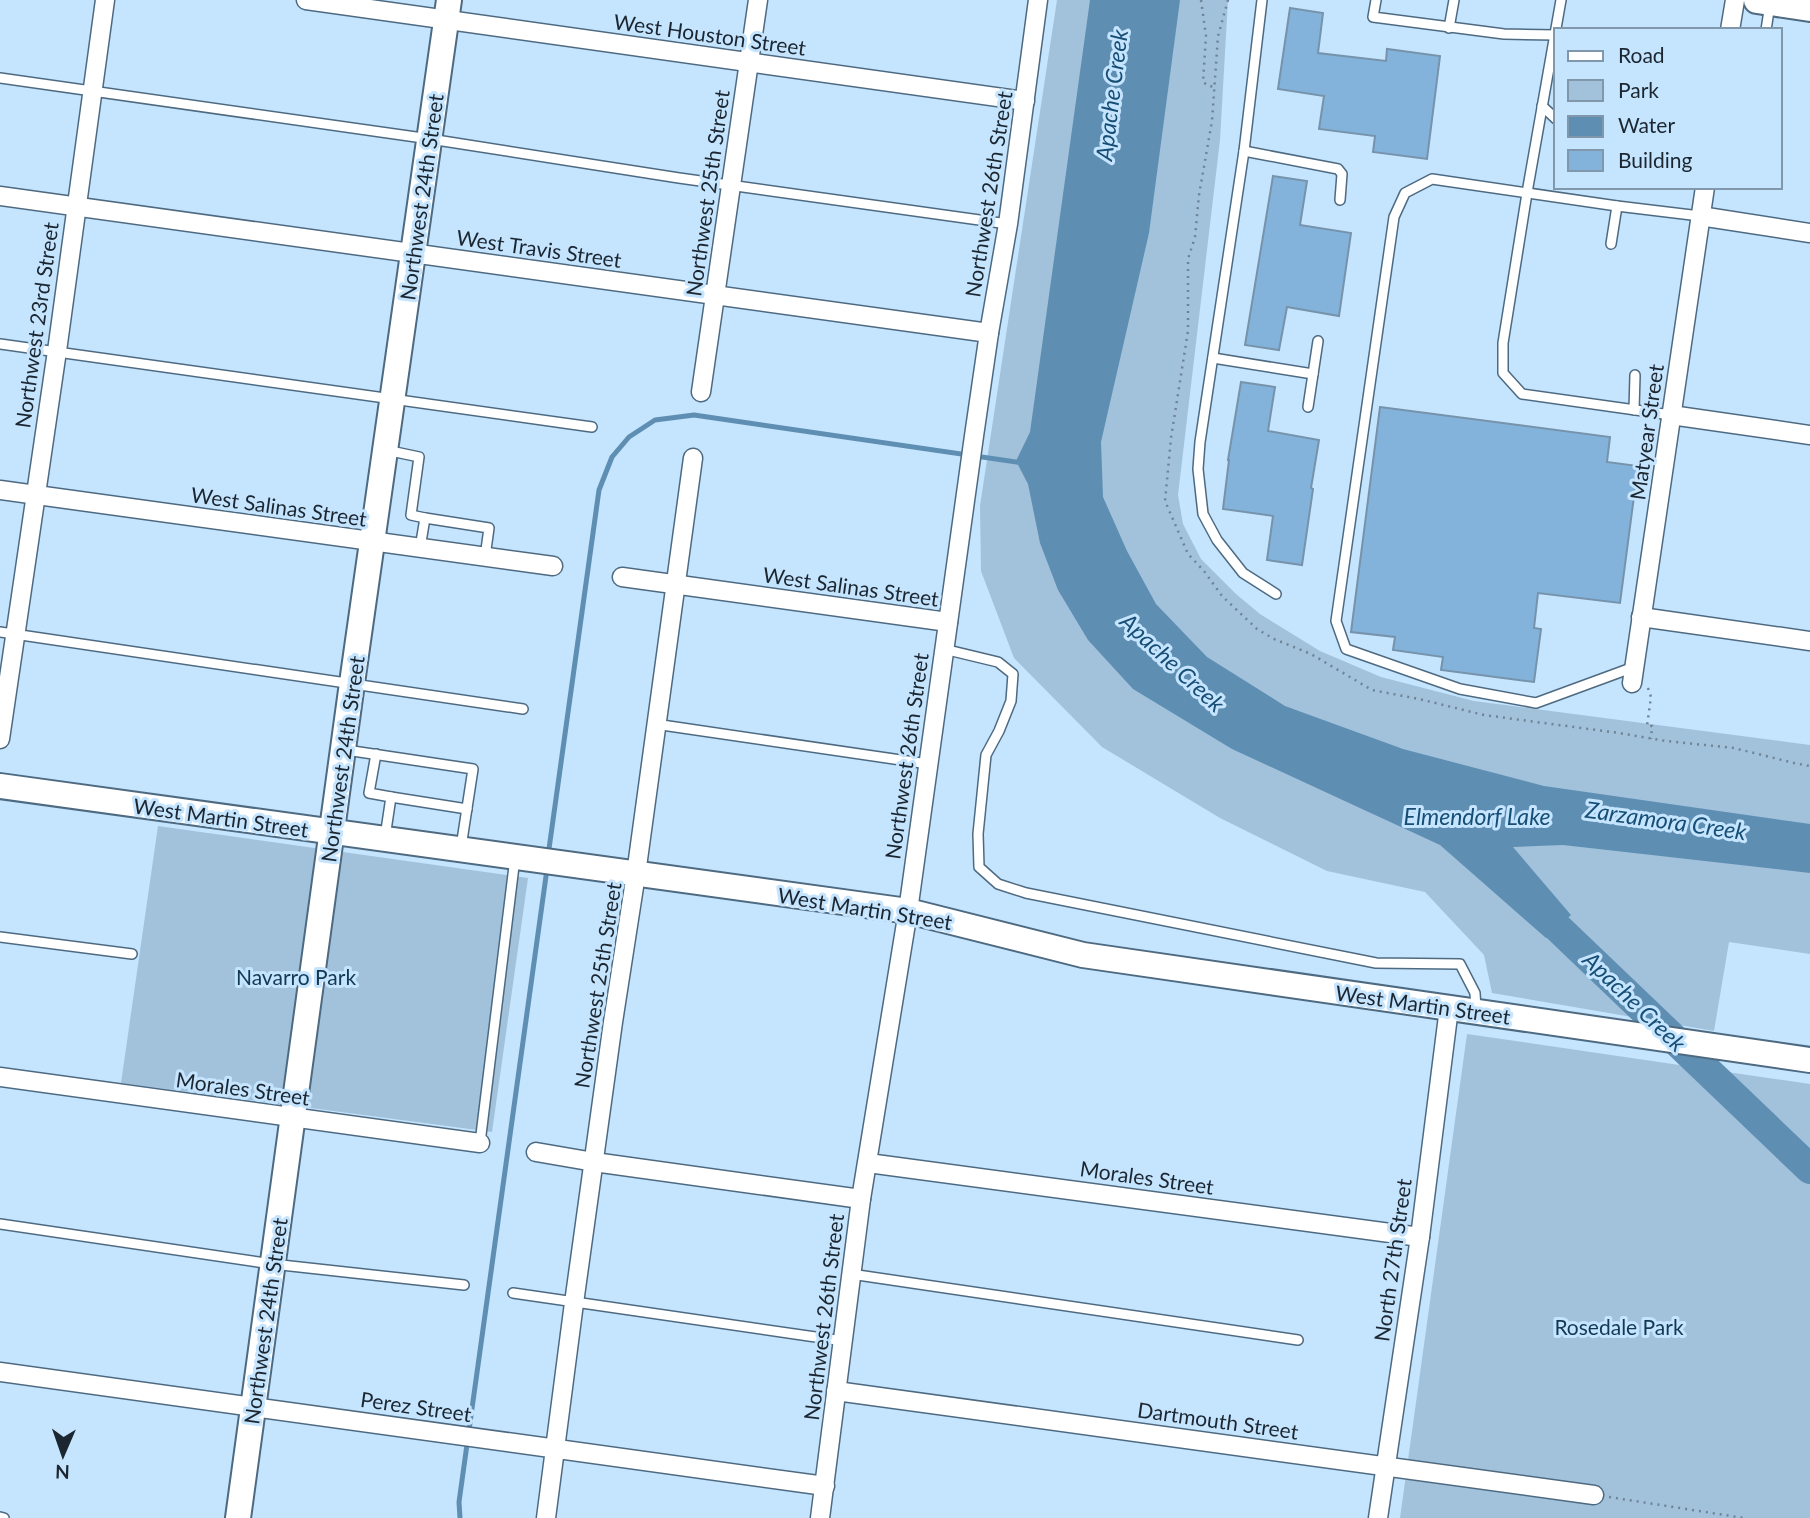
<svg xmlns="http://www.w3.org/2000/svg" width="1810" height="1518" font-family="Lato,sans-serif">
	<style>
		.green { fill: #a2c2dc }
		.water { fill: #5f8eb3 }
		.lines { fill: none; stroke-linecap: round; stroke-linejoin: round }
		.stream { stroke: #5f8eb3; stroke-width: 5 }
		.river { stroke: #5f8eb3; stroke-width: 30 }
		.building { fill: #83b3db; stroke: #7693ab; stroke-width: 2 }
		.lane-casing { stroke: #4e6a81; stroke-width: 12 }
		.street-casing { stroke: #4e6a81; stroke-width: 21 }
		.secondary-casing { stroke: #4e6a81; stroke-width: 28 }
		.primary-casing { stroke: #4e6a81; stroke-width: 30 }
		.path { stroke: #6e8395; stroke-width: 2.5; stroke-dasharray: 2 5; stroke-linecap: butt }
		.lane { stroke: #fff; stroke-width: 9 }
		.street { stroke: #fff; stroke-width: 18 }
		.secondary { stroke: #fff; stroke-width: 24 }
		.primary { stroke: #fff; stroke-width: 26 }
		.labels { text-anchor: middle; dominant-baseline: central; stroke-width: 6; stroke-linejoin: round; paint-order: stroke }
		.street-label { font-size: 21px; fill: #1b2630; stroke: #c5e4fe }
		.park-label { font-size: 21px; fill: #123853; stroke: #c5e4fe }
		.water-label { font-size: 23px; font-style: italic; fill: #174e75; stroke: #c5e4fe }
	</style>
	<rect width="100%" height="100%" fill="#c5e4fe"/>
	<g class="green">
		<polygon points="1057,0 1228,0 1220,140 1178,495 1183,524 1201,559 1236,594 1260,614 1320,651 1381,677 1474,701 1810,745 1810,954 1729,942 1714,1031 1492,993 1484,955 1425,892 1327,871 1220,818 1102,747 1014,658 981,571 980,506"/>
		<polygon points="158,826 528,878 492,1132 121,1083"/>
		<polygon points="1467,1034 1810,1084 1810,1518 1400,1518"/>
	</g>
	<polygon class="water" points="1090,0 1180,0 1149,233 1101,442 1103,497 1127,551 1156,604 1207,657 1285,706 1403,749 1544,786 1810,824 1810,873 1563,845 1513,847 1571,915 1546,938 1440,845 1232,749 1133,689 1088,640 1058,590 1040,543 1028,484 1016,461 1030,432"/>
	<g class="lines">
		<g class="stream">
			<polyline points="548,856 599,490 612,457 629,437 655,420 694,415 1023,463"/>
			<polyline points="460,1518 459,1502 547,869"/>
		</g>
		<polyline class="river" points="1531,896 1557,927 1810,1169"/>
	</g>
	<g class="building">
		<polygon points="1290,8 1323,13 1318,53 1386,61 1387,49 1440,56 1427,159 1373,152 1375,136 1319,129 1324,96 1278,89"/>
		<polygon points="1273,176 1307,181 1300,225 1351,233 1339,316 1287,307 1279,350 1245,345"/>
		<polygon points="1241,382 1275,387 1268,431 1319,440 1311,488 1313,489 1302,565 1267,560 1273,516 1223,509 1229,460 1228,460"/>
		<polygon points="1380,407 1610,437 1607,462 1638,466 1620,603 1538,593 1534,628 1541,629 1534,682 1441,670 1443,657 1393,650 1395,637 1351,632"/>
	</g>
	<g class="lines">
		<g class="lane-casing">
			<g id="lane">
				<polyline points="1262,0 1244,151 1200,442 1198,469 1203,514 1217,540 1243,573 1276,594"/>
				<polyline points="1376,0 1373,17 1504,34 1556,35"/>
				<polyline points="1561,0 1528,187 1503,343 1503,373 1522,394 1671,415"/>
				<polyline points="1449,28 1454,0"/>
				<polyline points="1766,30 1770,4"/>
				<polyline points="0,78 430,139 679,178 1008,224"/>
				<polyline points="1542,106 1556,119"/>
				<polyline points="1244,151 1338,169 1342,174 1340,200"/>
				<polyline points="1611,244 1617,206"/>
				<polyline points="0,344 592,427"/>
				<polyline points="1213,358 1313,374"/>
				<polyline points="1308,407 1318,341"/>
				<polyline points="1634,410 1635,375"/>
				<polyline points="386,450 419,457 411,515 425,518"/>
				<polyline points="420,548 425,518 489,528 485,557"/>
				<polyline points="0,632 523,709"/>
				<polyline points="944,649 998,662 1013,674 1011,701 999,731 986,755 978,834 979,867 998,884 1026,893 1376,963 1460,964 1475,993 1476,1009"/>
				<polyline points="1634,667 1536,703 1460,689 1346,649 1336,621 1394,217 1405,193 1432,179 1617,206 1700,216"/>
				<polyline points="655,724 928,764"/>
				<polyline points="346,750 473,769 461,847"/>
				<polyline points="376,754 369,793 391,797 385,837"/>
				<polyline points="391,797 467,809"/>
				<polyline points="0,937 132,954"/>
				<polyline points="480,1143 515,858"/>
				<polyline points="0,1224 272,1264 464,1285"/>
				<polyline points="851,1274 1298,1340"/>
				<polyline points="513,1293 843,1341"/>
				<polyline points="0,1517 4,1518"/>
			</g>
		</g>
		<g class="street-casing">
			<g id="street">
				<polyline points="306,0 1025,101"/>
				<polyline points="1730,30 1735,0"/>
				<polyline points="0,196 989,333"/>
				<polyline points="1700,216 1810,233"/>
				<polyline points="701,392 758,0"/>
				<polyline points="1671,415 1810,435"/>
				<polyline points="0,490 553,566"/>
				<polyline points="622,577 948,622"/>
				<polyline points="1641,617 1810,641"/>
				<polyline points="1632,683 1705,187"/>
				<polyline points="0,739 57,351 105,0"/>
				<polyline points="0,1077 480,1143"/>
				<polyline points="536,1152 594,1162 861,1199"/>
				<polyline points="868,1163 1420,1237"/>
				<polyline points="0,1372 825,1486"/>
				<polyline points="836,1391 1594,1495"/>
				<polyline points="546,1518 574,1303 613,1022 636,874 693,458"/>
				<polyline points="820,1518 861,1199 908,911 974,436 989,333 1008,224 1038,0"/>
				<polyline points="1378,1518 1420,1237 1449,1008"/>
			</g>
		</g>
		<g class="secondary-casing">
			<g id="secondary">
				<polyline points="0,786 908,911 1083,955 1810,1060"/>
				<polyline points="238,1518 352,683 449,0"/>
			</g>
		</g>
		<g class="primary-casing">
			<polyline id="primary" points="1757,0 1810,8"/>
		</g>
		<g class="path">
			<polyline points="1201,0 1206,36 1203,82 1209,86 1215,87"/>
			<polyline points="1228,0 1218,36 1212,121 1199,195 1195,237 1188,259 1188,331 1171,438 1165,501 1188,554 1204,571 1222,596 1257,629 1274,639 1311,654 1372,690 1419,699 1484,715 1619,733 1666,741 1734,748 1794,763 1810,766"/>
			<polyline points="1648,688 1651,697 1647,726 1652,726 1651,739"/>
			<polyline points="1609,1497 1744,1518"/>
		</g>
		<use href="#lane" class="lane"/>
		<use href="#street" class="street"/>
		<use href="#secondary" class="secondary"/>
		<use href="#primary" class="primary"/>
	</g>
	<g class="labels">
		<g class="street-label">
			<text transform="translate(710 34) rotate(8)">West Houston Street</text>
			<text transform="translate(707 193) rotate(-82)">Northwest 25th Street</text>
			<text transform="translate(988 194) rotate(-81)">Northwest 26th Street</text>
			<text transform="translate(421 197) rotate(-82)">Northwest 24th Street</text>
			<text transform="translate(539 248) rotate(8)">West Travis Street</text>
			<text transform="translate(36 325) rotate(-82)">Northwest 23rd Street</text>
			<text transform="translate(1646 432) rotate(-82)">Matyear Street</text>
			<text transform="translate(279 506) rotate(8)">West Salinas Street</text>
			<text transform="translate(851 586) rotate(8)">West Salinas Street</text>
			<text transform="translate(906 756) rotate(-82)">Northwest 26th Street</text>
			<text transform="translate(342 759) rotate(-82)">Northwest 24th Street</text>
			<text transform="translate(221 817) rotate(8)">West Martin Street</text>
			<text transform="translate(865 908) rotate(9)">West Martin Street</text>
			<text transform="translate(597 985) rotate(-81)">Northwest 25th Street</text>
			<text transform="translate(1423 1004) rotate(8)">West Martin Street</text>
			<text transform="translate(243 1088) rotate(8)">Morales Street</text>
			<text transform="translate(1147 1177) rotate(8)">Morales Street</text>
			<text transform="translate(1392 1260) rotate(-82)">North 27th Street</text>
			<text transform="translate(823 1317) rotate(-83)">Northwest 26th Street</text>
			<text transform="translate(265 1321) rotate(-82)">Northwest 24th Street</text>
			<text transform="translate(416 1406) rotate(8)">Perez Street</text>
			<text transform="translate(1218 1420) rotate(8)">Dartmouth Street</text>
		</g>
		<g class="park-label">
			<text x="296" y="976">Navarro Park</text>
			<text x="1619" y="1326">Rosedale Park</text>
		</g>
		<g class="water-label">
			<text transform="translate(1111 95) rotate(-83)">Apache Creek</text>
			<text transform="translate(1173 662) rotate(43)">Apache Creek</text>
			<text x="1477" y="816">Elmendorf Lake</text>
			<text transform="translate(1666 820) rotate(8)">Zarzamora Creek</text>
			<text transform="translate(1635 1001) rotate(44)">Apache Creek</text>
		</g>
	</g>
	<rect x="1554" y="28" width="228" height="161" fill="#c5e4fe" stroke="#8198ac" stroke-width="2"/>
	<rect x="1568" y="51" width="35" height="10" fill="#ffffff" stroke="#8198ac" stroke-width="2"/>
	<text x="1618" y="63" font-size="21" fill="#1b2630">Road</text>
	<rect x="1568" y="80" width="35" height="21" fill="#a2c2dc" stroke="#8198ac" stroke-width="2"/>
	<text x="1618" y="98" font-size="21" fill="#1b2630">Park</text>
	<rect x="1568" y="116" width="35" height="21" fill="#5f8eb3" stroke="#8198ac" stroke-width="2"/>
	<text x="1618" y="133" font-size="21" fill="#1b2630">Water</text>
	<rect x="1568" y="150" width="35" height="21" fill="#83b3db" stroke="#8198ac" stroke-width="2"/>
	<text x="1618" y="168" font-size="21" fill="#1b2630">Building</text>
	<g transform="translate(63 1455) rotate(182)" stroke="#c5e4fe" stroke-width="5" paint-order="stroke">
	<path d="M0-5L12 26L0 18L-12 26Z" fill="#1b2630"/>
	<text y="-10" font-size="19" font-weight="bold" text-anchor="middle" fill="#1b2630">N</text>
	</g>
</svg>
